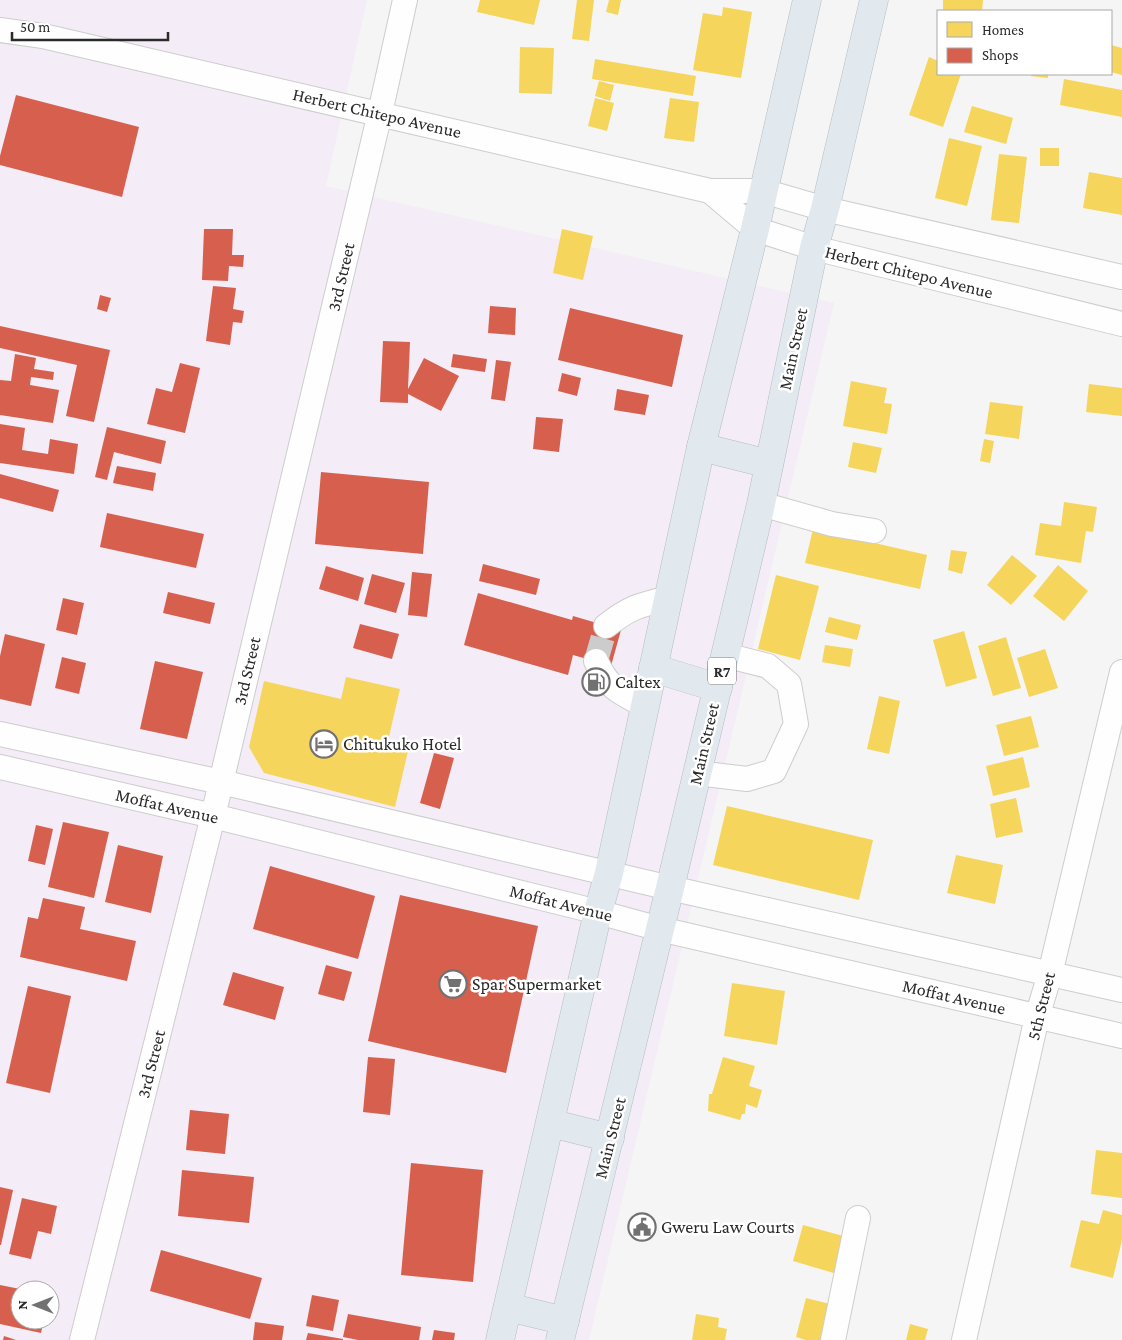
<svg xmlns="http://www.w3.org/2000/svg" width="1122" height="1340" font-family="'Crimson Pro',serif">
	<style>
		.commercial { fill: #f4ecf6; fill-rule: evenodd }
		.homes { fill: #f6d55c }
		.shops { fill: #d6604d }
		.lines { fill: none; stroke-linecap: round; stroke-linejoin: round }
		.minor-tunnel { stroke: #cccccd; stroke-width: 24; stroke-dasharray: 24 12; stroke-linecap: butt }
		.minor-casing { stroke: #cdcdcd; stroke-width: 26 }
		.highway-casing { stroke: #b4bcc2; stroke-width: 29 }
		.minor { stroke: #fefefe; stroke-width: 24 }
		.highway { stroke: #e1e9ef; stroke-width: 28 }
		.labels { text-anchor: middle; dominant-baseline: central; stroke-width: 5; stroke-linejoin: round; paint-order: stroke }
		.shield { fill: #fff; stroke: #6a6a6b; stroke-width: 1 }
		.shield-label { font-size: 16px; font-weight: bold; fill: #2a2a2b }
		.street-label { font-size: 18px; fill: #2a2a2b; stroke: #fff }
		.poi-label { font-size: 18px; fill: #2a2a2b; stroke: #fff; text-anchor: start }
	</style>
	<rect width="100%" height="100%" fill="#f5f5f5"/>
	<path class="commercial" d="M0,0H367L326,186L834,303L589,1340H0ZM20,1290H50V1320H20Z"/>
	<g class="homes">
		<polygon points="480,0 540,0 534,25 477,12"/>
		<polygon points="577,0 594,0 589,41 572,39"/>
		<polygon points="609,0 621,0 618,15 606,12"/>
		<polygon points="943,0 983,0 982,11 943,11"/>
		<polygon points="723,7 752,12 741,78 693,70 703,13 722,16"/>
		<polygon points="1111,45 1122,48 1122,75 1111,72"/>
		<polygon points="520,47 554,48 552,94 519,93"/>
		<polygon points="929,57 938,61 938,74 961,74 943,127 909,115"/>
		<polygon points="595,59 696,76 693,96 592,79"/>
		<polygon points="1031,74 1048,74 1048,78 1031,76"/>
		<polygon points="1064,79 1122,90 1122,117 1060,105"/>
		<polygon points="599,81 614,85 610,101 595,96"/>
		<polygon points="595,98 614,103 607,131 588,126"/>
		<polygon points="670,98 699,102 694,142 664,138"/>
		<polygon points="972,106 1013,118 1006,144 964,132"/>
		<polygon points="949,138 982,146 967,206 935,198"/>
		<rect x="1040" y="148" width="19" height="18"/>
		<polygon points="999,154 1027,157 1019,223 991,220"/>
		<polygon points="1089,172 1122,178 1122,215 1083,208"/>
		<polygon points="562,229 593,236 583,280 553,273"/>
		<polygon points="851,381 887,388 884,403 892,404 887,434 843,426"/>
		<polygon points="1089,384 1122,388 1122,416 1086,412"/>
		<polygon points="990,402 1023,406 1019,439 985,434"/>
		<polygon points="984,439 994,441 990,463 980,461"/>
		<polygon points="853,442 882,448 876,473 848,467"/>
		<polygon points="1064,502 1097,507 1093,532 1086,531 1081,563 1035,555 1040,523 1061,526"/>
		<polygon points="813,529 927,555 920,589 805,563"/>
		<polygon points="951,550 967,552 962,574 948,570"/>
		<polygon points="1012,555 1037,576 1011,605 987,585"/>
		<polygon points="1058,565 1088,591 1064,621 1033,596"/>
		<polygon points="776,575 819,586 800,660 758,649"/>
		<polygon points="829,617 861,625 857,640 825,632"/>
		<polygon points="964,631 977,678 946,687 933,640"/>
		<polygon points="1006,637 1021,688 993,696 978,646"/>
		<polygon points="825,645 853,649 850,667 822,662"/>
		<polygon points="1045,649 1058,688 1029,697 1017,658"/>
		<polygon points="346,677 400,689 388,741 409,747 395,807 264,773 249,747 264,681 341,699"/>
		<polygon points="879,696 900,701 889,754 867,749"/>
		<polygon points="1031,716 1039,747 1004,756 996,725"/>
		<polygon points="1023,757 1030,787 993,796 986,766"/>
		<polygon points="1016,798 1023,832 996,838 990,804"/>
		<polygon points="727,806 873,840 859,900 713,865"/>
		<polygon points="956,855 1003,865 995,904 947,893"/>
		<polygon points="732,983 785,991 777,1045 724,1036"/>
		<polygon points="723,1057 755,1066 749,1086 762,1090 757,1108 746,1104 745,1114 742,1114 740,1120 708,1111 709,1094 712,1094"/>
		<polygon points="1096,1150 1122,1153 1122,1198 1091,1194"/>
		<polygon points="1103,1210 1122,1215 1122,1240 1113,1278 1070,1267 1081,1220 1099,1224"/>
		<polygon points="803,1225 847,1237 837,1274 793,1261"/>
		<polygon points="806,1298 830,1304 821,1340 806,1340 796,1337"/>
		<polygon points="696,1314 719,1318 718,1327 727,1329 725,1340 692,1340"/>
		<polygon points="910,1324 928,1329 925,1340 906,1340"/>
	</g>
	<g class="shops">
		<polygon points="16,95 139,127 122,197 0,165 0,156"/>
		<polygon points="204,229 233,229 232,255 244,255 243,267 229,266 228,281 202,280"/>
		<polygon points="213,286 236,288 233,309 244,311 242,323 233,322 230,345 206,341"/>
		<polygon points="100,295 111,298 107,312 97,309"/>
		<polygon points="490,306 516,308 515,335 488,333"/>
		<polygon points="570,308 683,335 672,387 558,360"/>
		<polygon points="0,326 110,350 94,422 66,416 77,365 0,348"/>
		<polygon points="383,341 410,342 408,389 424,358 459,376 441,411 408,394 408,403 380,402"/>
		<polygon points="15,354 36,358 34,369 54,372 53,380 31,377 30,385 59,390 53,423 0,415 0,380 11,381"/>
		<polygon points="453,354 487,359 485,372 451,367"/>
		<polygon points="496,360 511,362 505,401 491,399"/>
		<polygon points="180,363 200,368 185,433 147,424 156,388 172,392"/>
		<polygon points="562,373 581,378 577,396 558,391"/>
		<polygon points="617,389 649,395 645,415 614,410"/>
		<polygon points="536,417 563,419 559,452 533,449"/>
		<polygon points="0,424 25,428 22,450 48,454 50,439 78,444 74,474 0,463"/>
		<polygon points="107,427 166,441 161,464 114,452 107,480 95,477"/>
		<polygon points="117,466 156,473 153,491 113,483"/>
		<polygon points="321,472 429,482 423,554 315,544"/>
		<polygon points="0,474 59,490 53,512 0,498"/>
		<polygon points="107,513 204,534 196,568 100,547"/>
		<polygon points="483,564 540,579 536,595 479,581"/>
		<polygon points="326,566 364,578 358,601 319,589"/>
		<polygon points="412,572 432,574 427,617 408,615"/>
		<polygon points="372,574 405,583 396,613 364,604"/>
		<polygon points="168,592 215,603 210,624 163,613"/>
		<polygon points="478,593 572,620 573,616 621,630 611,666 573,655 568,675 464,645"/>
		<polygon points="63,598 84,603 77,635 56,630"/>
		<polygon points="360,624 399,634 392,659 353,648"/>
		<polygon points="5,634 45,644 31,706 0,699 0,656"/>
		<polygon points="62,657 86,663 79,694 55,688"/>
		<polygon points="155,661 203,672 187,739 140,729"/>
		<polygon points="434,753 454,758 440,809 420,803"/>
		<polygon points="63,822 109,832 94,898 48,887"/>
		<polygon points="36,825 53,829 45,865 28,861"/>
		<polygon points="118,845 163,856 151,913 105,902"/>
		<polygon points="270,866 375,896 358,959 253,929"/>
		<polygon points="400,895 538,926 506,1073 368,1041"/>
		<polygon points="43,898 85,907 80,929 136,941 127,981 20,957 28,917 38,919"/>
		<polygon points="326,965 352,972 344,1001 318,994"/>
		<polygon points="233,972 284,987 275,1020 223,1005"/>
		<polygon points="28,986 71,996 50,1093 6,1083"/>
		<polygon points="368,1057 395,1059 390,1115 363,1112"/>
		<polygon points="190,1110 229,1114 225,1154 186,1150"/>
		<polygon points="411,1163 483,1170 473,1282 401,1275"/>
		<polygon points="182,1170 254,1177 249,1223 178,1216"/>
		<polygon points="0,1187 13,1190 1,1245 0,1245"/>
		<polygon points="22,1198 57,1206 51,1234 38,1231 31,1259 9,1254"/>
		<polygon points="161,1250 262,1278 250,1319 150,1291"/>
		<polygon points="0,1285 20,1289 20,1320 44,1320 41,1333 0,1324"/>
		<polygon points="312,1295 339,1300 333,1331 306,1326"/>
		<polygon points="348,1314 421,1327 419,1340 358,1340 343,1337"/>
		<polygon points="255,1322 284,1326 282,1340 253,1340"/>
		<polygon points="434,1330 455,1333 454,1340 432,1340"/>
		<polygon points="308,1333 343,1339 343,1340 306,1340"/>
		<polygon points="4,1336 16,1340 3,1340"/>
	</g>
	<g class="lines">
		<polyline class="minor-tunnel" points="596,661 606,626"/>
		<g class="minor-casing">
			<g id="minor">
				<polyline points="0,30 43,36 710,191 763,191 825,209 1122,277"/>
				<polyline points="710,191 755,229 814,248 1122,324"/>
				<polyline points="761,504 832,524 874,531"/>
				<path d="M606,626C630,607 640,605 669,598"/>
				<path d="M596,661C608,688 619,692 644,705"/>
				<polyline points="0,734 221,782 670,888 1122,990"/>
				<polyline points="0,767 213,816 598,912 660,929 1122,1036"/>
				<polyline points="697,773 747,779 774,771 796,724 789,684 768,666 725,655"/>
				<polyline points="82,1340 213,816 380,113 405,0"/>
				<polyline points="833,1340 858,1218"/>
				<polyline points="964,1340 1037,1017 1050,974 1122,672"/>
			</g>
		</g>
		<g class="highway-casing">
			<g id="highway">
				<polyline points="701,447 769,464"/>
				<polyline points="653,668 718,688"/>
				<polyline points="550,1123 610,1138"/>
				<polyline points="508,1307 565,1321"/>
				<polyline points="500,1340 598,912 609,873 701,447 755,229 807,0"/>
				<polyline points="560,1340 670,888 761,504 814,248 825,209 874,0"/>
			</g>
		</g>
		<use href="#minor" class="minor"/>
		<use href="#highway" class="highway"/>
	</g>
	<defs>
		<g id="fuel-ring" transform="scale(1.4375)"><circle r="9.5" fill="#fff" stroke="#717172" stroke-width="1.5"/><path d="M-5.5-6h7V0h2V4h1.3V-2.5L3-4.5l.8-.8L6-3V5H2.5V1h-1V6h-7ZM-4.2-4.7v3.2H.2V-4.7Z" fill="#717172"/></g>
		<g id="hotel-ring" transform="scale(1.4375)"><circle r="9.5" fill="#fff" stroke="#717172" stroke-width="1.5"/><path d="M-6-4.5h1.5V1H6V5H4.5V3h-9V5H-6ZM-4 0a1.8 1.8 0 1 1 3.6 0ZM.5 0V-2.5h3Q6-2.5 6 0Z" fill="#717172"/></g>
		<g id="supermarket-ring" transform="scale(1.4375)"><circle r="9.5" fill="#fff" stroke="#717172" stroke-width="1.5"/><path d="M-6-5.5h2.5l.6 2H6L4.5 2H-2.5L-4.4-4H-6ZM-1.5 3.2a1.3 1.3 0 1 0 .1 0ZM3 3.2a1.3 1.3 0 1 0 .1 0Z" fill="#717172"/></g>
		<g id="civic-ring" transform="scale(1.4375)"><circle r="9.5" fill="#fff" stroke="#717172" stroke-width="1.5"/><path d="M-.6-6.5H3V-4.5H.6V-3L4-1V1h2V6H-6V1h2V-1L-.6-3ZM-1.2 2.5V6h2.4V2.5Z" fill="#717172"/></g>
	</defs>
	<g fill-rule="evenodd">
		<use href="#fuel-ring" x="596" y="682"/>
		<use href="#hotel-ring" x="324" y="744"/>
		<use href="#supermarket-ring" x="453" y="984"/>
		<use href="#civic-ring" x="642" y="1227"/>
	</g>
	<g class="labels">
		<rect class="shield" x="708" y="657.5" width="28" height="27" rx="4"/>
		<g class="shield-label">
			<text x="722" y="671">R7</text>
		</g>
		<g class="street-label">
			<text transform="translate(377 113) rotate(13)">Herbert Chitepo Avenue</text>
			<text transform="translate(909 272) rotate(14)">Herbert Chitepo Avenue</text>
			<text transform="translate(341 277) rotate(-77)">3rd Street</text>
			<text transform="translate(793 349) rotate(-78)">Main Street</text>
			<text transform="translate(247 671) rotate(-77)">3rd Street</text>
			<text transform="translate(704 744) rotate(-77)">Main Street</text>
			<text transform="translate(167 806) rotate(13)">Moffat Avenue</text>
			<text transform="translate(561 903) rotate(14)">Moffat Avenue</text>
			<text transform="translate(954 997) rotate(13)">Moffat Avenue</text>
			<text transform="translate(1041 1006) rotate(-76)">5th Street</text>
			<text transform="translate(151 1064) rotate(-76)">3rd Street</text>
			<text transform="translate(610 1138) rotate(-76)">Main Street</text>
		</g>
		<g class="poi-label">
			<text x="615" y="682">Caltex</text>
			<text x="343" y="744">Chitukuko Hotel</text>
			<text x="472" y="984">Spar Supermarket</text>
			<text x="661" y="1227">Gweru Law Courts</text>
		</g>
	</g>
	<rect x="937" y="10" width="175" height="65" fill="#ffffff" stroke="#aaaaaa"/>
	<rect x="947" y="22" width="25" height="15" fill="#f6d55c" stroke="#aaaaaa"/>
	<text x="982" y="35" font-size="15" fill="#2a2a2b">Homes</text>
	<rect x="947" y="48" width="25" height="15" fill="#d6604d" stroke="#aaaaaa"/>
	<text x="982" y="60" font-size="15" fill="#2a2a2b">Shops</text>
	<g transform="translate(35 1305) rotate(270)"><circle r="24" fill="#ffffff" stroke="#aaaaaa"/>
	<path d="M0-4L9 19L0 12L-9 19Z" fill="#717172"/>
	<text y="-8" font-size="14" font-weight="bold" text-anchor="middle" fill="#2a2a2b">N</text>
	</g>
	<path d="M12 32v8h156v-8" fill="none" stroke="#2a2a2b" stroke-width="2.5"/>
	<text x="20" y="32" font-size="15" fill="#2a2a2b" stroke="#ffffff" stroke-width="4" paint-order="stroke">50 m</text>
</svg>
